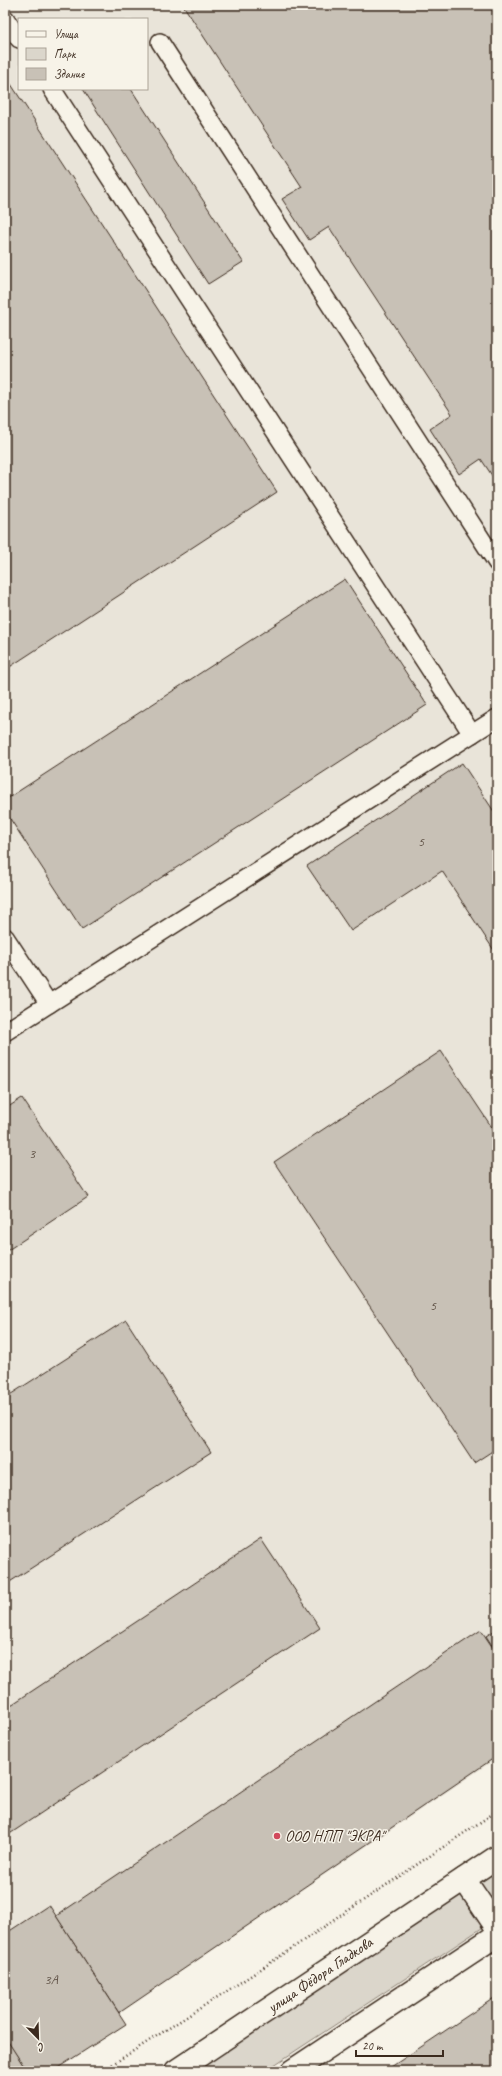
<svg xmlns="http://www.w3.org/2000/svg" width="502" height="2076" font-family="Caveat,sans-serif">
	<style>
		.built { fill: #e9e4d9; fill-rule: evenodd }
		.green { fill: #dbd6cb; stroke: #8b8074 }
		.building { fill: #c8c1b6; stroke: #3b2a1e }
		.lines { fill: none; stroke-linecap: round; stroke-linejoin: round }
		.service-casing { stroke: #3b2a1e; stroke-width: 20 }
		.secondary-casing { stroke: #3b2a1e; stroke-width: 25 }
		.path { stroke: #3b2a1e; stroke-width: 2.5; stroke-dasharray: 1 3; stroke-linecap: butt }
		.service { stroke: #f7f3e8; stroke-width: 17 }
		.secondary { stroke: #f7f3e8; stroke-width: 22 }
		.poi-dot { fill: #d1495b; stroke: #f7f3e8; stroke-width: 1.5 }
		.labels { text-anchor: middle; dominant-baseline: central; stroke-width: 3; stroke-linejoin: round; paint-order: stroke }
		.number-label { font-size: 14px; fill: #5e5044 }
		.poi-label { font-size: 16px; fill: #3b2a1e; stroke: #f7f3e8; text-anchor: start }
		.street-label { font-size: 16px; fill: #3b2a1e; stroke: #f7f3e8 }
	</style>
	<rect width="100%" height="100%" fill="#f7f3e8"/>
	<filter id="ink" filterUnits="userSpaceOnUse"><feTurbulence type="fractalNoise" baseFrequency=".025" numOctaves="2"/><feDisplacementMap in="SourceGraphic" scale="8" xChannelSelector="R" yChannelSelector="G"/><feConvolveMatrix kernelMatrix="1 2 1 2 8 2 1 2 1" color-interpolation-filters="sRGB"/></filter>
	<g filter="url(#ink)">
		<path class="built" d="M5,5H497V1758L33,2071H5ZM19,19H147V89H19Z"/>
		<polygon class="green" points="497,1867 497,1918 265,2071 193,2071"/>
		<g class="building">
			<polygon points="183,5 497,5 497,483 481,459 459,474 430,429 452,414 329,227 309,240 282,199 302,187"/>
			<polygon points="5,75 277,492 5,670"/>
			<polygon points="83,89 131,89 243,262 208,284"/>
			<polygon points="345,579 427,705 82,929 5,811 5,800"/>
			<polygon points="462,763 497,816 497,955 442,871 351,931 307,866"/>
			<polygon points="441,1051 497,1135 497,1448 474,1463 274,1162"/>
			<polygon points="22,1098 88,1197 5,1252 5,1109"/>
			<polygon points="126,1320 211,1452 5,1585 5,1398"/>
			<polygon points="261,1539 320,1628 5,1837 5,1709"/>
			<polygon points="497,1629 497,1653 486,1636"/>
			<polygon points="481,1630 497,1654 497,1756 119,2013 56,1916"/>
			<polygon points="49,1905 126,2024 53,2071 27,2071 5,2038 5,1934"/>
			<polygon points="497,1996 497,2071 385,2071"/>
			<polygon points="5,2037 27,2071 5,2071"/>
		</g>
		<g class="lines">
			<g class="service-casing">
				<g id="service">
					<polyline points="5,18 19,39"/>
					<polyline points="160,42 497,563"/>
					<polyline points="52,89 472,734"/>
					<polyline points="5,937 49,1004"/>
					<polyline points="5,1032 497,718"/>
				</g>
			</g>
			<g class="secondary-casing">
				<g id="secondary">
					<polyline points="464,1879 497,1928"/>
					<polyline points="176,2071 497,1857"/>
					<polyline points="292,2071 497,1935"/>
				</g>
			</g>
			<polyline class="path" points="102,2071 252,1975 497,1811"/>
			<use href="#service" class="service"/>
			<use href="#secondary" class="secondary"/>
		</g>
	</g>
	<circle class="poi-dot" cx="277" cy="1836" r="4"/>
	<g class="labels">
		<g class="number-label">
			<text x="421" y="841">5</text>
			<text x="32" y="1153">3</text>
			<text x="433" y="1305">5</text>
			<text x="51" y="1979">3А</text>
		</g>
		<g class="poi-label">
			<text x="285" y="1836">ООО НПП "ЭКРА"</text>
		</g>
		<g class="street-label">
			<text transform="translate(320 1975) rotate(-34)">улица Фёдора Гладкова</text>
		</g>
	</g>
	<rect width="502" height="2076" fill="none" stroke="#f7f3e8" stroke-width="20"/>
	<rect x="10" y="10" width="482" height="2056" fill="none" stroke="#3b2a1e" stroke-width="1.5" filter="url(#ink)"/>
	<rect x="18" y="18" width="130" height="72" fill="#f7f3e8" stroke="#aca397"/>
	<rect x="26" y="31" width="20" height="6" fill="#f7f3e8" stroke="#aca397"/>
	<text x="54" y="38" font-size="12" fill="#3b2a1e">Улица</text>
	<rect x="26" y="48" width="20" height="12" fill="#dbd6cb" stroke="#aca397"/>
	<text x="54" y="58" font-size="12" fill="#3b2a1e">Парк</text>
	<rect x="26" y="68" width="20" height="12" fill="#c8c1b6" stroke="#aca397"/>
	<text x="54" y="78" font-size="12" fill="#3b2a1e">Здание</text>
	<g transform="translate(38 2038) rotate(157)" stroke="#f7f3e8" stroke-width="3" paint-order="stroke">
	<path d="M0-3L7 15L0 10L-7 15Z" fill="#3b2a1e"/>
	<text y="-6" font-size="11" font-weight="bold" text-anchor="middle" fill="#3b2a1e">С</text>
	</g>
	<path d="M356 2050v6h87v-6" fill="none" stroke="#3b2a1e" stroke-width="2"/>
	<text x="362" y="2050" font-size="12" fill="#3b2a1e" stroke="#f7f3e8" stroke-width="3" paint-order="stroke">20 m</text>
</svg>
